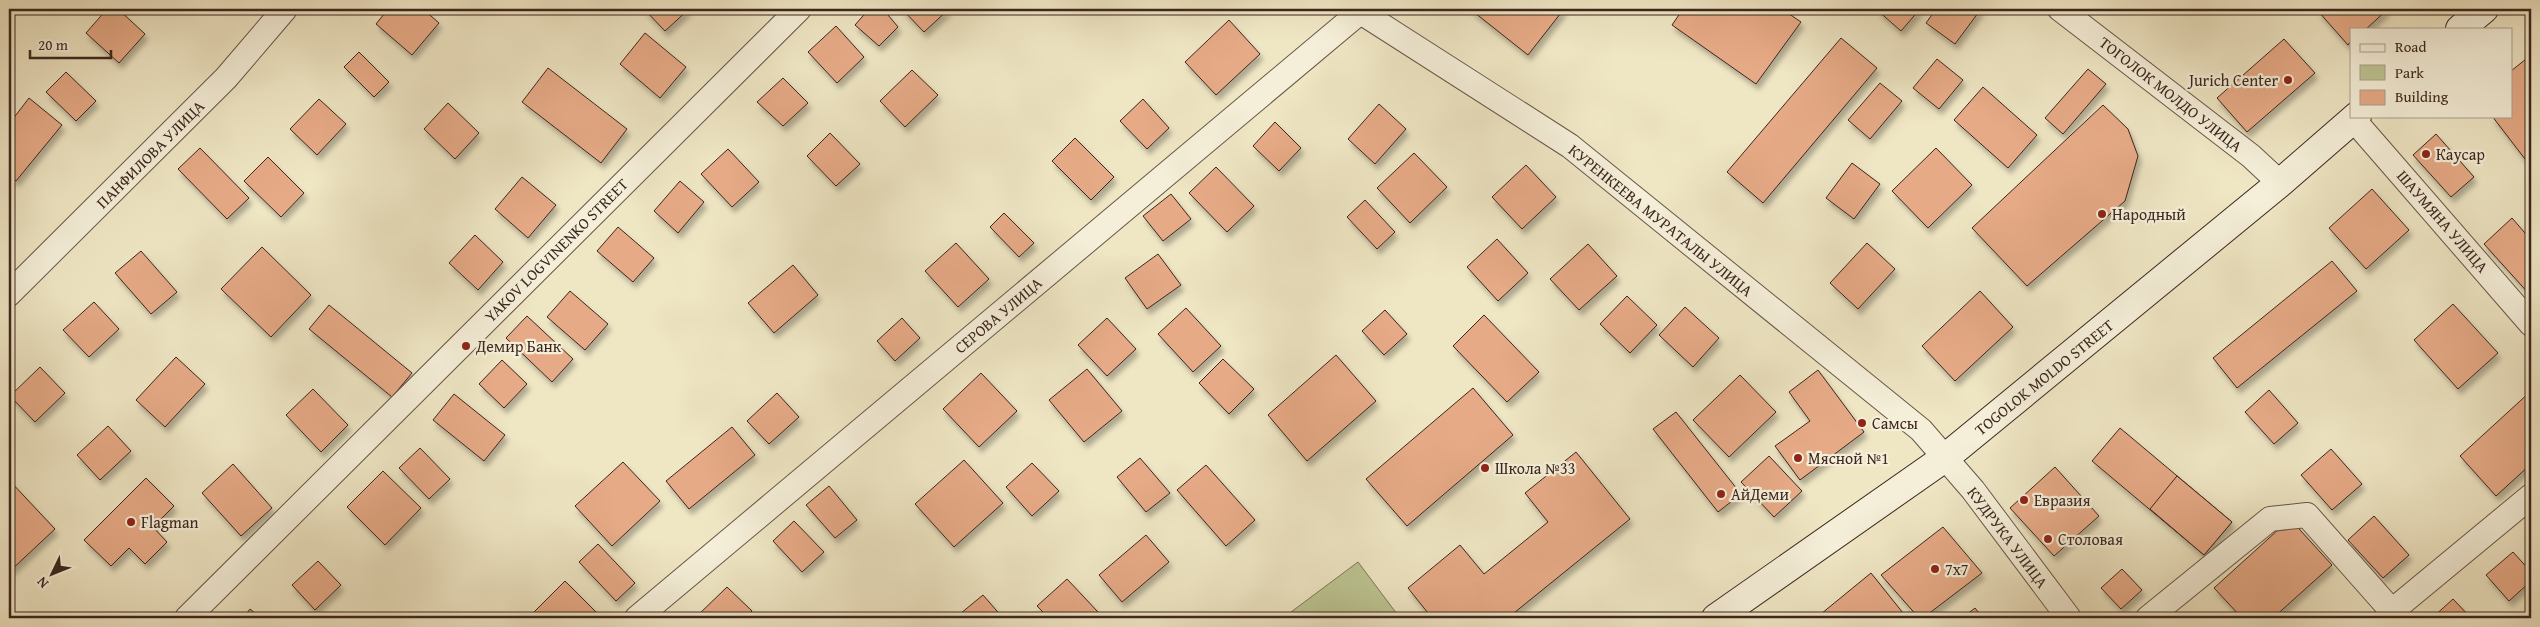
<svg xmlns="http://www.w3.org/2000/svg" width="2540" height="627" font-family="'Gentium Book Plus',serif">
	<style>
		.green { fill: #bcc492; stroke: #7c7558 }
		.building { fill: #e6aa86; stroke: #3c261e; filter: url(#shadow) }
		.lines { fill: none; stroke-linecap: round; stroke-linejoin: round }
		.minor-casing { stroke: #695648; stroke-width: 26 }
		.secondary-casing { stroke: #3c261e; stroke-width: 30 }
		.minor { stroke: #f5efd9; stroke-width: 24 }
		.secondary { stroke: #f5efd9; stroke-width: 28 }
		.poi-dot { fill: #8f2418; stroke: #f5efd9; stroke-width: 2 }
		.labels { text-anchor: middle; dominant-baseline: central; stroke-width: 4.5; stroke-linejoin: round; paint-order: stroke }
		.poi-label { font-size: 16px; fill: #3c261e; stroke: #f5efd9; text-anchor: start }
		.street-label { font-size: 16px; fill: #3c261e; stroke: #f5efd9 }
	</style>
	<defs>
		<filter id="shadow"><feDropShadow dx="3" dy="5.5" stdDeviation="2.5" flood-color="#0004"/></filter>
	</defs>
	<rect width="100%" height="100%" fill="#efe6c4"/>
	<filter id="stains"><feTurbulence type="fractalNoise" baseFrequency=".004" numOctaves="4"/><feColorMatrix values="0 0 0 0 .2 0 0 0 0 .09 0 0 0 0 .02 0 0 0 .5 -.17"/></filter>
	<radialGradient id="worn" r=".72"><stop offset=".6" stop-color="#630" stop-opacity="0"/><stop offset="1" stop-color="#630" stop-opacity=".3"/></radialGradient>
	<polygon class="green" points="1358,562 1400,618 1283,618"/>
	<g class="building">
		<polygon points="107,9 118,9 145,34 119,63 86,33"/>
		<polygon points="388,9 423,9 439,23 412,55 376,24"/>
		<polygon points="644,9 689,9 665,31"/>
		<polygon points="869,9 883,9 898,27 879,46 855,25"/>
		<polygon points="902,9 949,9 924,32"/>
		<polygon points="1470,9 1564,9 1528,55"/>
		<polygon points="1683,9 1782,9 1801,22 1756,84 1672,25"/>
		<polygon points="1876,9 1920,9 1901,31"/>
		<polygon points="1936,9 1981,9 1955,44 1926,23"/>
		<polygon points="2321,9 2388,9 2366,29 2351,29 2351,41 2348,45 2318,11"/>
		<polygon points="1229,20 1260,54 1216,95 1185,62"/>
		<polygon points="836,26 864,57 837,83 808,52"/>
		<polygon points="645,33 686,67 660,98 620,64"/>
		<polygon points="1841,38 1877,68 1763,203 1727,172"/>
		<polygon points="2284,39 2315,73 2247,132 2217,98"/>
		<polygon points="359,52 389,82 374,97 344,67"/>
		<polygon points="2531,55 2531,155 2525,159 2492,116 2511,116 2511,71"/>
		<polygon points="1937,59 1963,80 1939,109 1913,88"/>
		<polygon points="548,68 627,129 601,163 522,102"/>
		<polygon points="2088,69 2106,84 2063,134 2045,118"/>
		<polygon points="912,70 938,95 905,127 880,101"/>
		<polygon points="66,72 96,101 76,121 46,92"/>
		<polygon points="783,78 808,103 783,126 757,102"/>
		<polygon points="1880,83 1902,101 1870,139 1848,120"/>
		<polygon points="1983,87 2037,135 2008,168 1954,120"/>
		<polygon points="29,98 62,125 16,181 9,175 9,124"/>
		<polygon points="319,99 346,124 317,155 290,129"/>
		<polygon points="1143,99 1169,128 1147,149 1120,121"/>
		<polygon points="448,103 479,133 455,159 424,129"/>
		<polygon points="1379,104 1406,129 1375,164 1348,139"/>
		<polygon points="2103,105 2128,129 2138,156 2125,201 2027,286 1972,228"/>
		<polygon points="1275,122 1301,148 1279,171 1253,146"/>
		<polygon points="830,133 860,164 836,186 807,156"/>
		<polygon points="2436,134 2474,177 2451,197 2413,155"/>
		<polygon points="1075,138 1114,177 1091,200 1052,161"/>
		<polygon points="200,148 249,198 227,219 178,169"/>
		<polygon points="1936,148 1972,185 1928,228 1892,191"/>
		<polygon points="728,149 759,182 732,207 701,174"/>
		<polygon points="1414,153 1447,187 1410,223 1377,188"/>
		<polygon points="268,157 304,193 281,217 244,181"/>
		<polygon points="1852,163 1880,184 1854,219 1826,198"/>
		<polygon points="1526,165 1556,197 1522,229 1492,197"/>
		<polygon points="1216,167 1254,206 1227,232 1189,193"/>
		<polygon points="522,177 556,205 528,238 495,209"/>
		<polygon points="680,181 704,202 678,233 654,211"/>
		<polygon points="2372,189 2409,230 2366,269 2329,228"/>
		<polygon points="1171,194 1191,219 1163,241 1143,216"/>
		<polygon points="1365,200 1395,232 1377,249 1347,217"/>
		<polygon points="1004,213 1034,243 1019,257 990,227"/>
		<polygon points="2512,218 2531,240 2531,296 2484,244"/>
		<polygon points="618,227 654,258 633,282 597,251"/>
		<polygon points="475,235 503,262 478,290 449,263"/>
		<polygon points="1497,239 1528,273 1498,301 1467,267"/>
		<polygon points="956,243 989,279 958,307 925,271"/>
		<polygon points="1867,243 1895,269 1858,309 1830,283"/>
		<polygon points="1588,244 1617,276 1579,310 1550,279"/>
		<polygon points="262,247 311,295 271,337 221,289"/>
		<polygon points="141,251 177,292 151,314 115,273"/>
		<polygon points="1158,254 1181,285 1147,309 1125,278"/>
		<polygon points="2332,261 2357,291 2237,388 2213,358"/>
		<polygon points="793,265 818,295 774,333 748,303"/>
		<polygon points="570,291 608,324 585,350 547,317"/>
		<polygon points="1980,291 2013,327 1955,381 1922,346"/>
		<polygon points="1627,296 1657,325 1630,353 1600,324"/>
		<polygon points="94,302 119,329 89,357 63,330"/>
		<polygon points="2453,304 2498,353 2458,389 2414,340"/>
		<polygon points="329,305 412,373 392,397 309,329"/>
		<polygon points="1685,307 1719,338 1693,367 1659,335"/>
		<polygon points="1186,308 1221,346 1193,372 1158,334"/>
		<polygon points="1385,310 1407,334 1384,355 1362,331"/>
		<polygon points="1484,315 1539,372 1507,402 1453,346"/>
		<polygon points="527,316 573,359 552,382 506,338"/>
		<polygon points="902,318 920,338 895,361 877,341"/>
		<polygon points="1107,318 1136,349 1107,376 1078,345"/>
		<polygon points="1336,355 1376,401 1307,461 1268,415"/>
		<polygon points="176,357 205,384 165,427 136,400"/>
		<polygon points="1223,359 1254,389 1229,414 1199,383"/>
		<polygon points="502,360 527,384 504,408 479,384"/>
		<polygon points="40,367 65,393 35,422 10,396"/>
		<polygon points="1087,369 1122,411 1084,442 1049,400"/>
		<polygon points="1818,370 1864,432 1800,480 1775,446 1810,421 1789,392"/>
		<polygon points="981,373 1017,411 979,447 943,409"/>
		<polygon points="1740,375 1776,412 1729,457 1693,420"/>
		<polygon points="1473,388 1513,435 1407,526 1366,479"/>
		<polygon points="313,389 348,425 321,452 286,415"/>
		<polygon points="2269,390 2298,423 2274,444 2245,412"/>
		<polygon points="2531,391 2531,464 2496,496 2460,456"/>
		<polygon points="777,393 799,417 769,444 747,421"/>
		<polygon points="454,394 505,435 484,461 433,420"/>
		<polygon points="1676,412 1741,494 1718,512 1653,429"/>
		<polygon points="108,426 131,451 100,480 77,455"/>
		<polygon points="732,427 755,455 689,509 666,481"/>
		<polygon points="2120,428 2232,522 2204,555 2092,461"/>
		<polygon points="420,448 450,479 429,499 399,468"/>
		<polygon points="2331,449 2362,484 2332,510 2301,475"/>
		<polygon points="1576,452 1630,519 1509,617 1511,618 1432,618 1408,588 1460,545 1484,574 1548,522 1525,493"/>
		<polygon points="1769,456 1802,491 1774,517 1741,482"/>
		<polygon points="1140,458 1170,493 1146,512 1117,477"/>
		<polygon points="964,460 1003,503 954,547 915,504"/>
		<polygon points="623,462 660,501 612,546 575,506"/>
		<polygon points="1032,463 1059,491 1032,516 1006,487"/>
		<polygon points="233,464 272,508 241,536 202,493"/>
		<polygon points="1206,465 1255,520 1226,546 1177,490"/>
		<polygon points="2055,467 2099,516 2054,556 2010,508"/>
		<polygon points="383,471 421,508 385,545 347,507"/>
		<polygon points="2177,476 2232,522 2204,555 2150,509"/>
		<polygon points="146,478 174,506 153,527 167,542 145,564 129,548 111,566 84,540"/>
		<polygon points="9,480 55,529 9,572"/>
		<polygon points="829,486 857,520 835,538 806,505"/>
		<polygon points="2374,516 2409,555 2383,578 2348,540"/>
		<polygon points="2290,519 2332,565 2273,618 2242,618 2214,588"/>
		<polygon points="794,521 824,552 802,572 773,541"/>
		<polygon points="1943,527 1982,573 1923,618 1919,618 1881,575"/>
		<polygon points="1146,535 1169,562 1122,602 1099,575"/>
		<polygon points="598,544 635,583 616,601 579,562"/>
		<polygon points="2513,552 2531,572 2531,581 2509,601 2486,575"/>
		<polygon points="318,561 341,585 315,610 292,585"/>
		<polygon points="2122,569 2142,590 2121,609 2101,588"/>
		<polygon points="1871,573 1907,618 1816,618"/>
		<polygon points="1067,579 1098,612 1091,618 1049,618 1037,606"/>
		<polygon points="565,581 597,613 591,618 534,618 531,615"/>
		<polygon points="727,587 752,611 745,618 695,618"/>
		<polygon points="983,595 1003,618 955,618"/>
		<polygon points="2453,599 2471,618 2432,618"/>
		<polygon points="1975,608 1983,618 1962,618"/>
		<polygon points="250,609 261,618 243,618"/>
	</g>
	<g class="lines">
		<g class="minor-casing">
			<g id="minor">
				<polyline points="1356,9 1570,146 1921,430 1973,490 2069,618"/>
				<polyline points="2060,9 2251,156 2280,183"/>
				<polyline points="2353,119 2531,324"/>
				<polyline points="9,294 226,78 285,9"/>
				<polyline points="2392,611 2531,496"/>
				<polyline points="187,618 799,9"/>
				<polyline points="637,618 1360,12"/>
				<polyline points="2148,618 2270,519 2307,515 2398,618"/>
			</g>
		</g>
		<g class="secondary-casing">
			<g id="secondary">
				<polyline points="2460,29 2484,9"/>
				<polyline points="1716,618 1946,457 2280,183 2357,116"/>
			</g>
		</g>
		<use href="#minor" class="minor"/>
		<use href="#secondary" class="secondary"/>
	</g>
	<g class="poi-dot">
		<circle cx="2288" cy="80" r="5"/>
		<circle cx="2426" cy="154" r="5"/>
		<circle cx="2102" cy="214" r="5"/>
		<circle cx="466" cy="346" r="5"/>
		<circle cx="1862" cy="423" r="5"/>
		<circle cx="1798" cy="458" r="5"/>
		<circle cx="1485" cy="468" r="5"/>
		<circle cx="1721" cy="494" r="5"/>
		<circle cx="2024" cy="500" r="5"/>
		<circle cx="131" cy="522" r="5"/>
		<circle cx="2048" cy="539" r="5"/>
		<circle cx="1935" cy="569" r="5"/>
	</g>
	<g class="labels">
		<g class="poi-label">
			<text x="2278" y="80" text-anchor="end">Jurich Center</text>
			<text x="2436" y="154">Каусар</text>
			<text x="2112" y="214">Народный</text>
			<text x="476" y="346">Демир Банк</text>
			<text x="1872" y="423">Самсы</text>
			<text x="1808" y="458">Мясной №1</text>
			<text x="1495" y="468">Школа №33</text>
			<text x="1731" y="494">АйДеми</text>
			<text x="2034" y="500">Евразия</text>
			<text x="141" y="522">Flagman</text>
			<text x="2058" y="539">Столовая</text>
			<text x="1945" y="569">7x7</text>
		</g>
		<g class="street-label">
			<text transform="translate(2171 94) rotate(38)">ТОГОЛОК МОЛДО УЛИЦА</text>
			<text transform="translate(150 154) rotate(-45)">ПАНФИЛОВА УЛИЦА</text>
			<text transform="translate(1661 220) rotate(39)">КУРЕНКЕЕВА МУРАТАЛЫ УЛИЦА</text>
			<text transform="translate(2443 221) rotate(49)">ШАУМЯНА УЛИЦА</text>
			<text transform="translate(556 250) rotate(-45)">YAKOV LOGVINENKO STREET</text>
			<text transform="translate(998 315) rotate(-40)">СЕРОВА УЛИЦА</text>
			<text transform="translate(2044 377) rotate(-39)">TOGOLOK MOLDO STREET</text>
			<text transform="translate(2008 537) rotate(53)">КУДРУКА УЛИЦА</text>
		</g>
	</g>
	<rect width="2540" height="627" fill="none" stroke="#efe6c4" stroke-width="30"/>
	<rect x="10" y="10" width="2520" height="607" fill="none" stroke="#3c261e" stroke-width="2.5"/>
	<rect x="15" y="15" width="2510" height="597" fill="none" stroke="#3c261e"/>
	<rect x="2350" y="28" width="162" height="90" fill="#f5efd9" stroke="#ab9f8e"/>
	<rect x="2360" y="44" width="25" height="8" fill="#f5efd9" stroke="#ab9f8e"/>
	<text x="2395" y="52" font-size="15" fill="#3c261e">Road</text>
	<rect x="2360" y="65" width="25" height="15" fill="#bcc492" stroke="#ab9f8e"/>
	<text x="2395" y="78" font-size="15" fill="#3c261e">Park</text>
	<rect x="2360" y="90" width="25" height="15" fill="#e6aa86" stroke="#ab9f8e"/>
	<text x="2395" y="102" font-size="15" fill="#3c261e">Building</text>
	<g transform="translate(52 574) rotate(227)" stroke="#f5efd9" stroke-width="4" paint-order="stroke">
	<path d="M0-4L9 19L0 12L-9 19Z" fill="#3c261e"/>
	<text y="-8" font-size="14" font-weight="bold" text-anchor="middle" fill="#3c261e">N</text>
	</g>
	<path d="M30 50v8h81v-8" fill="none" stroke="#3c261e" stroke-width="2.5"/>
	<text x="38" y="50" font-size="15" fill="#3c261e" stroke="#f5efd9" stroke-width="4" paint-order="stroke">20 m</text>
	<rect width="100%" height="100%" filter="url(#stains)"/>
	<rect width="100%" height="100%" fill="url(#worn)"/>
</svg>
